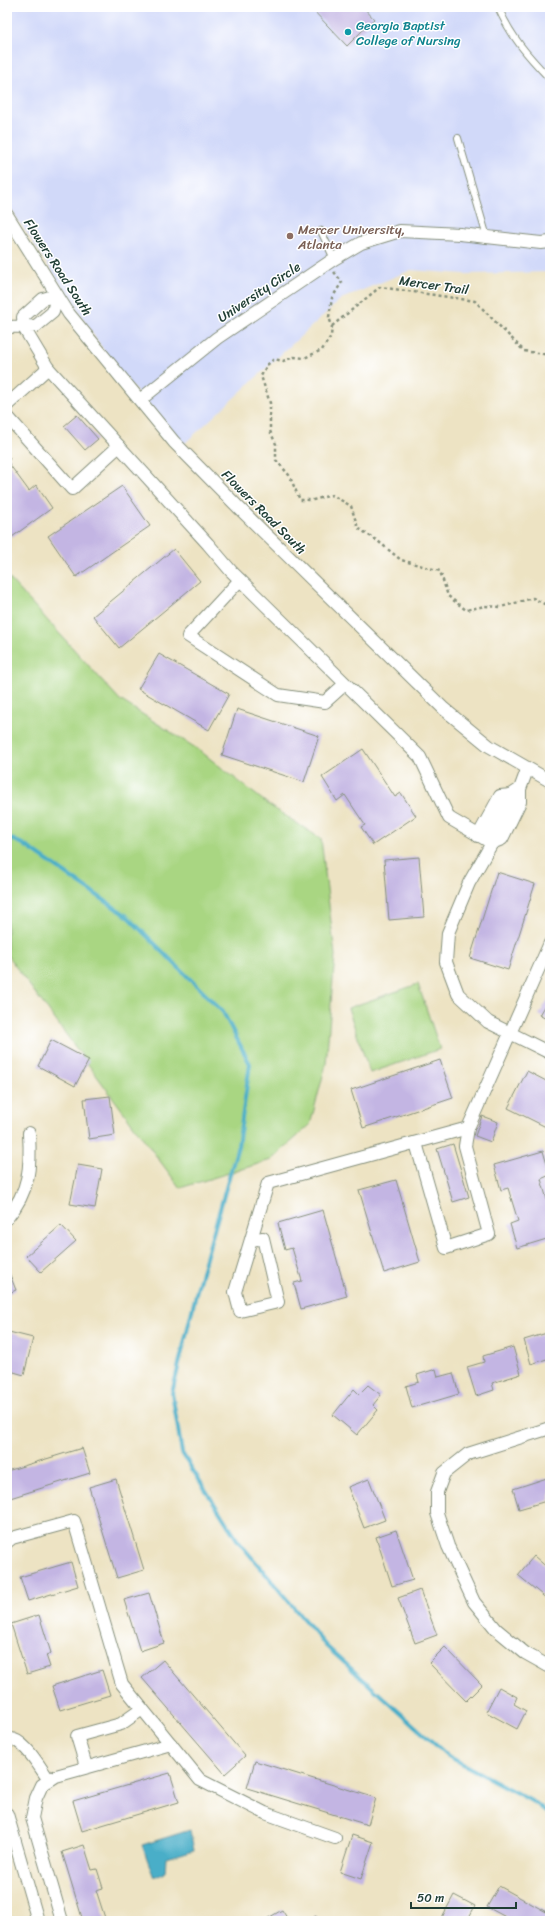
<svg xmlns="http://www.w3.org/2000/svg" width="557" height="1928" font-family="Sriracha,sans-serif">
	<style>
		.built { fill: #d1d9f9 }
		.green { fill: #a9d682; stroke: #648a5b }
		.water { fill: #49aec8; stroke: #34767e }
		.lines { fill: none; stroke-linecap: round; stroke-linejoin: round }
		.stream { stroke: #49aec8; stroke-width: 4 }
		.building { fill: #c3b5e3 }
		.lane-casing { stroke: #86907c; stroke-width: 8 }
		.street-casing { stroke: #86907c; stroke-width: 14 }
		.path { stroke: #86907c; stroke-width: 2.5; stroke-dasharray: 3 3; stroke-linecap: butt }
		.lane { stroke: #fff; stroke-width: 6 }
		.street { stroke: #fff; stroke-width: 12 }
		.culture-dot { fill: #0f9aa8; stroke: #fff; stroke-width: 1.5 }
		.education-dot { fill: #8d6e63; stroke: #fff; stroke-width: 1.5 }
		.labels { text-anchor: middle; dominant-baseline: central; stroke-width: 3; stroke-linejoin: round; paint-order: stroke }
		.culture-label { font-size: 13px; fill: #0d838f; stroke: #fff; text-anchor: start }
		.education-label { font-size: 13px; fill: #785e54; stroke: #fff; text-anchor: start }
		.street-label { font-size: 13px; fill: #1f3d34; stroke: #fff }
	</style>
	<rect width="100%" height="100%" fill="#fff"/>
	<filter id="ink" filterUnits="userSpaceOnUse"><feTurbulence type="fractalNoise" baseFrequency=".025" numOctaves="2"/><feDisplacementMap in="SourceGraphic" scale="8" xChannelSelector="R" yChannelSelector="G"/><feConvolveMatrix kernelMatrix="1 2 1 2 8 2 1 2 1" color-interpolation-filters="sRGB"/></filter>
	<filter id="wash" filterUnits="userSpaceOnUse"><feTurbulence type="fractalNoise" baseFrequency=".012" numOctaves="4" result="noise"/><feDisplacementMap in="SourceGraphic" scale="16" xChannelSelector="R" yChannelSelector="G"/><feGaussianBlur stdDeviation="0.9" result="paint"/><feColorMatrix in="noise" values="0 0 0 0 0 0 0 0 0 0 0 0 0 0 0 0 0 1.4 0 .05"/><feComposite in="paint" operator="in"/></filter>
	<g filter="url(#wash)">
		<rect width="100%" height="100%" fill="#ede3c3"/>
		<polygon class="built" points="7,7 550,7 550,272 465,274 411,270 341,299 184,444 114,366 7,203"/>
		<g class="green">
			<polygon points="7,576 120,700 199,750 269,805 321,839 335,955 326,1064 310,1125 271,1160 180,1188 7,955"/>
			<polygon points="418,984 440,1049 370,1073 348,1008"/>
		</g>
		<polygon class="water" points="190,1830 194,1850 166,1858 165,1873 154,1878 142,1845"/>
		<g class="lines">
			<polyline class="stream" points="7,837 23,844 127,916 223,1012 250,1064 238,1146 198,1286 172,1393 182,1453 238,1541 326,1646 448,1756 537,1804 550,1815"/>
		</g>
		<g id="blocks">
			<g class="building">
				<polygon points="310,7 363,7 374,19 347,46"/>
				<polygon points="77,415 98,439 85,450 64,426"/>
				<polygon points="7,454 10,459 7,461 29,491 36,485 52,508 12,537 7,530"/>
				<polygon points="122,486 150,526 76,577 48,536"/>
				<polygon points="174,549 200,581 119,648 93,616"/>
				<polygon points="159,654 229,694 209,730 138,689"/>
				<polygon points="237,709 319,736 304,782 222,755"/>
				<polygon points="363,749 395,797 401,793 416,816 373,845 361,827 365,825 345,795 337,801 322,777"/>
				<polygon points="419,857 424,917 389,920 384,860"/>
				<polygon points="497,872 535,884 508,970 470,958"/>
				<polygon points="550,996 550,1021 539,1015"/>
				<polygon points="51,1040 89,1060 75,1086 38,1066"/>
				<polygon points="440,1060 453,1098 363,1128 351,1090"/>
				<polygon points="527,1071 550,1083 550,1129 508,1108"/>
				<polygon points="110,1096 115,1135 89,1139 84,1099"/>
				<polygon points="482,1116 498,1122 491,1142 475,1136"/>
				<polygon points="453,1144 469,1197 453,1202 437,1149"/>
				<polygon points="543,1151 550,1175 541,1179 550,1210 550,1238 517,1248 510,1224 518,1221 508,1188 501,1190 494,1165"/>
				<polygon points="78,1165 102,1169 95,1208 70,1204"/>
				<polygon points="396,1180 420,1262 384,1273 359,1190"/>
				<polygon points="323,1210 347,1296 301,1309 294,1283 302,1281 292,1248 285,1250 278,1223"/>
				<polygon points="61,1225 76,1241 41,1272 26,1256"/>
				<polygon points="8,1270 16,1290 7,1294 7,1271"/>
				<polygon points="9,1332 33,1338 24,1375 7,1370"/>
				<polygon points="550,1332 550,1358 531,1364 524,1340"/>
				<polygon points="513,1347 521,1374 492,1383 494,1390 476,1396 467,1367 484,1362 483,1356"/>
				<polygon points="436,1369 438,1377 453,1373 459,1394 412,1408 406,1386 419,1382 417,1375"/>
				<polygon points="368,1385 381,1395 373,1405 378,1410 357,1435 333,1415 354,1389 359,1394"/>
				<polygon points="82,1448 90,1473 7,1499 7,1471"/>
				<polygon points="550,1477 550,1500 519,1509 513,1489"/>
				<polygon points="116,1479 144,1570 117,1578 89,1487"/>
				<polygon points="369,1479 385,1520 364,1528 348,1487"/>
				<polygon points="396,1530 413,1580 392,1586 376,1537"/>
				<polygon points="534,1556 550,1570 550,1597 548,1600 518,1575"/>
				<polygon points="71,1562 78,1586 28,1601 20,1577"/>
				<polygon points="420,1590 437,1635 415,1643 398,1598"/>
				<polygon points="149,1593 164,1643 140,1651 124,1600"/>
				<polygon points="39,1615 51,1653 46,1655 50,1667 27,1674 11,1624"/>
				<polygon points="445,1647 482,1685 466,1701 429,1663"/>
				<polygon points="163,1660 245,1756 225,1774 142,1678"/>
				<polygon points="102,1670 110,1695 60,1710 52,1686"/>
				<polygon points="499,1687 517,1697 514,1704 526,1711 517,1729 486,1712"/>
				<polygon points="255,1761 376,1798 368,1825 247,1788"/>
				<polygon points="170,1773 179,1802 82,1831 73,1801"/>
				<polygon points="352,1835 373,1842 361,1879 340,1872"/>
				<polygon points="84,1845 92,1870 97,1869 103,1888 96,1890 106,1921 83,1921 62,1852"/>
				<polygon points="499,1886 550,1914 550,1921 513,1921 487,1907"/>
				<polygon points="454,1895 475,1906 467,1921 440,1921"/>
				<polygon points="282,1910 289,1921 263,1921"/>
				<polygon points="315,1916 324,1921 312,1921"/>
			</g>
		</g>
	</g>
	<g filter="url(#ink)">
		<use href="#blocks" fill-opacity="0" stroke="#86907c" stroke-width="1"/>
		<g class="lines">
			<g class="lane-casing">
				<g id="lane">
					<path d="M498,7C511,37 528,56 550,79"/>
					<polyline points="458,138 487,237"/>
					<polyline points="321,231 334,259"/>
				</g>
			</g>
			<g class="street-casing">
				<g id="street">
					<polyline points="7,215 69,314 174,442 239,508 444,709 489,746 550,781"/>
					<polyline points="7,327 36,326 53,312 57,295 43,299 23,317 24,328 48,368 208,544 231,571 420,757 449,818 492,843 469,883 448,933 446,962 458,994 488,1022 550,1053"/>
					<polyline points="140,400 217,338 334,259 361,243 400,231 460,234 541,243 550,242"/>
					<polyline points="7,405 48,368"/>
					<polyline points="7,416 72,489 119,446"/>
					<polyline points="240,580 188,636 278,695 325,702 345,684"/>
					<polyline points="520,789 511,795 492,834 492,843 502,839 520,802 520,789 527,770"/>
					<polyline points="478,836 500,796 511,795"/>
					<polyline points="416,1143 446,1248 489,1234 465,1146 468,1128 550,943"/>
					<path d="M7,1218C30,1191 31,1166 29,1133"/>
					<polyline points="251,1240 263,1238 278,1302 240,1311 235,1292 268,1183 468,1128"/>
					<polyline points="550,1428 468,1454 444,1473 437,1492 437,1513 448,1546 474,1602 496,1629 525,1653 550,1667"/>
					<polyline points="7,1542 12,1538 74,1521 122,1684 200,1780 265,1813 335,1838"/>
					<path d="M7,1739C23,1736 40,1768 49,1780"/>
					<polyline points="86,1766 77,1736 121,1724 142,1709"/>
					<polyline points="7,1814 38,1921"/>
					<polyline points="62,1921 32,1818 36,1798 42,1785 56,1776 171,1744"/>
				</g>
			</g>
			<g class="path">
				<polyline points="334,272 342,282 332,298 329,317 332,326 331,336 322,350 304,358 294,357 283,361 274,359 267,365 261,376 270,403 270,431 276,444 276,460 289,475 300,500 313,500 332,495 351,506 358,528 379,542 401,560 440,571 448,596 466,610 485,606 501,607 533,598 550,607"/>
				<polyline points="332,326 380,287 475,301 524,351 550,355"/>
			</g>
			<use href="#lane" class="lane"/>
			<use href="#street" class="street"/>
		</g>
	</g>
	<circle class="culture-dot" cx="348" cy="32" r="4"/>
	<circle class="education-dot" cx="290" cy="236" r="4"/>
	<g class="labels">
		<g class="culture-label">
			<text x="356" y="25">Georgia Baptist<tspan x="356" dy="15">College of Nursing</tspan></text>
		</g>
		<g class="education-label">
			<text x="298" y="229">Mercer University,<tspan x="298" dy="15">Atlanta</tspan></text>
		</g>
		<g class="street-label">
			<text transform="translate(58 267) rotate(57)">Flowers Road South</text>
			<text transform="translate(434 285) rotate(8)">Mercer Trail</text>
			<text transform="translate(259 292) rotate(-34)">University Circle</text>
			<text transform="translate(264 512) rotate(45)">Flowers Road South</text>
		</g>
	</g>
	<rect width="557" height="1928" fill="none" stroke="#fff" stroke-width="24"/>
	<path d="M411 1902v6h105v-6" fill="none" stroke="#1f3d34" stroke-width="2"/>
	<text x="417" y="1902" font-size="12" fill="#1f3d34" stroke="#ffffff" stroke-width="3" paint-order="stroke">50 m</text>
</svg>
